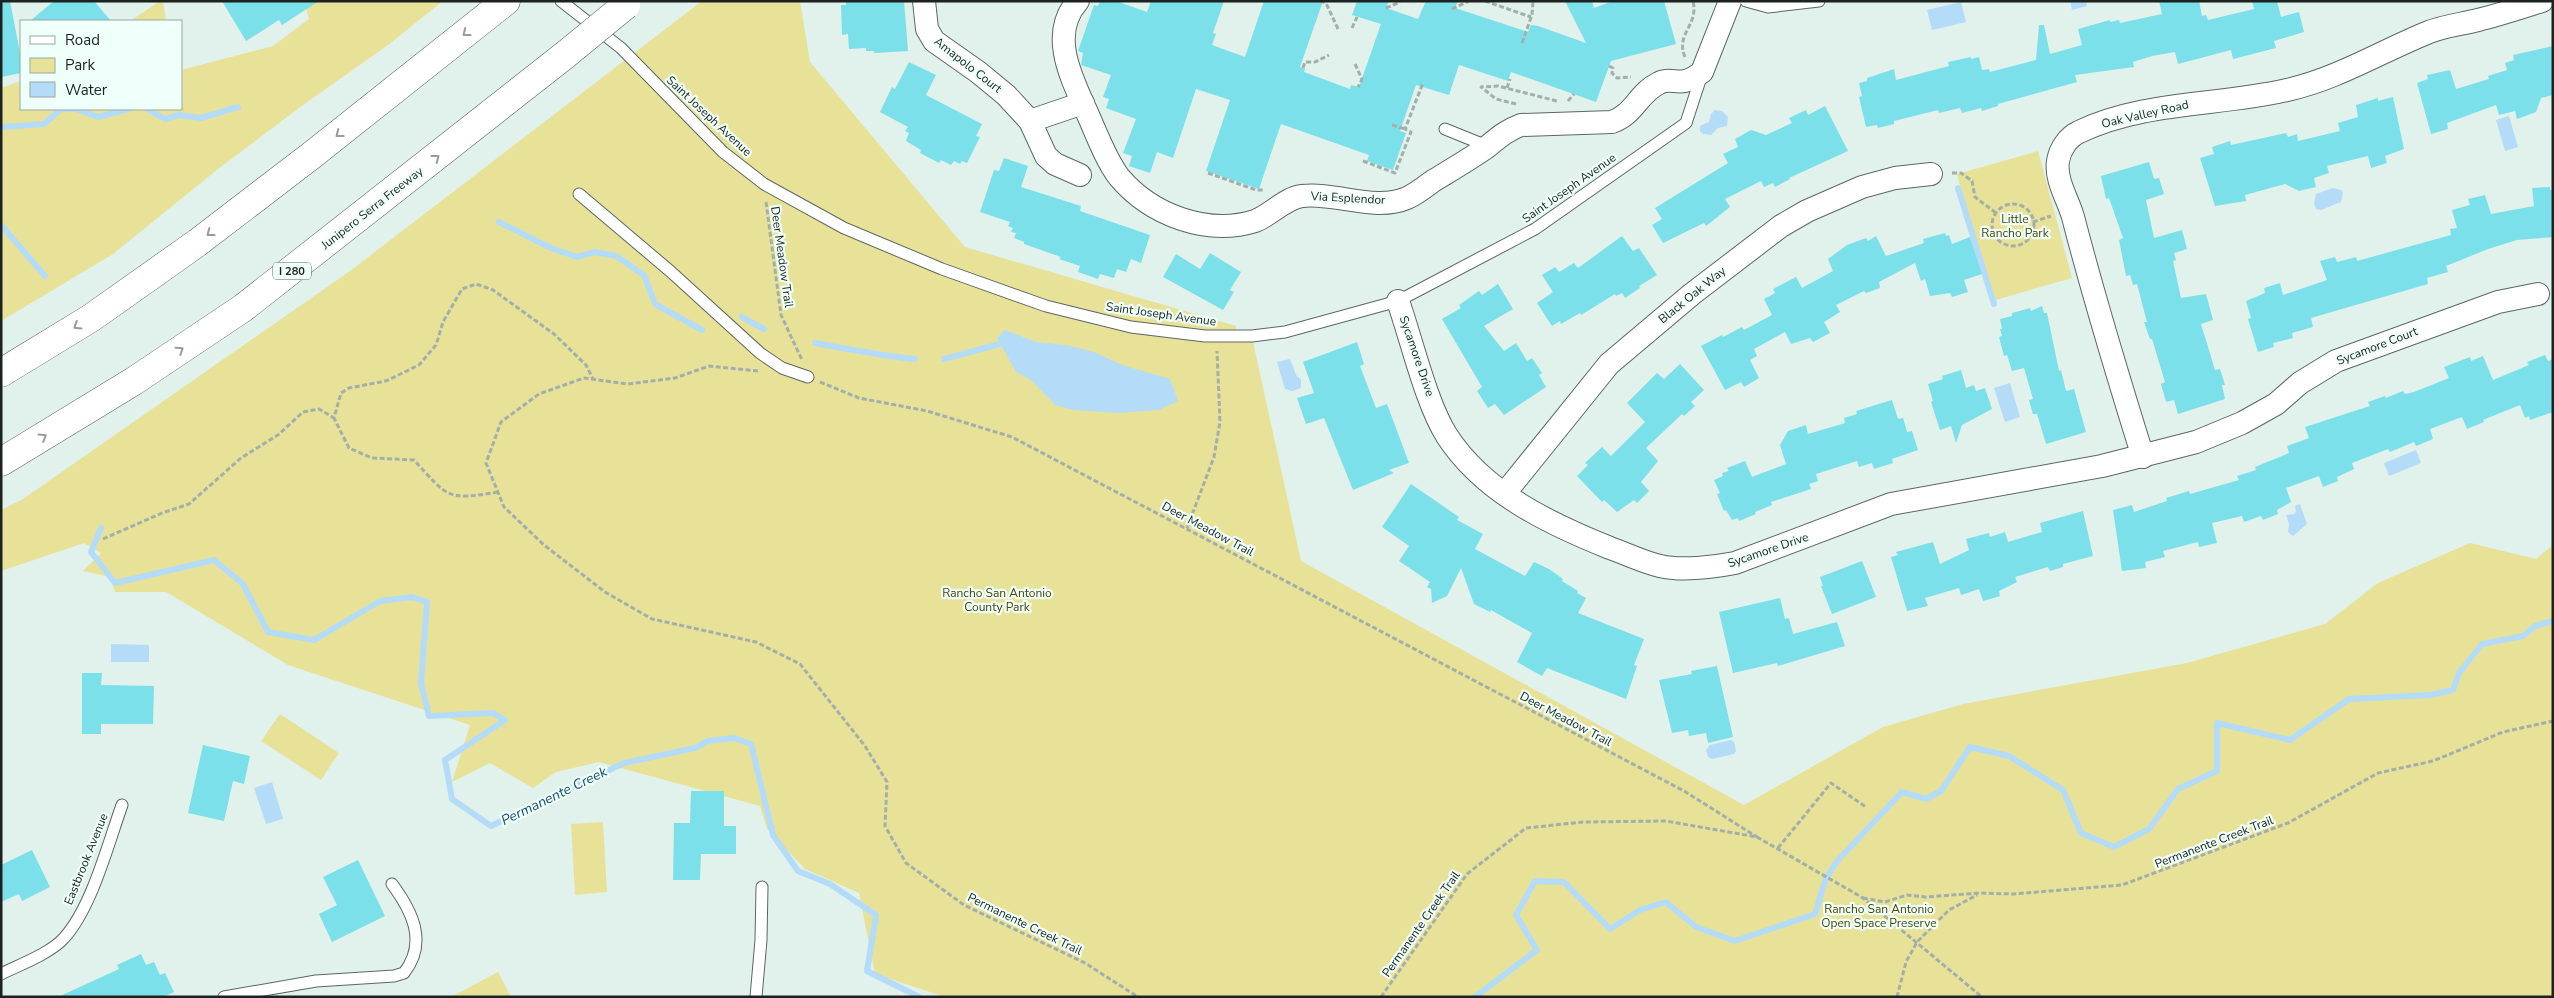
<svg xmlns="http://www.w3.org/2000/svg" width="2554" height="998" font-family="'Nunito Sans',sans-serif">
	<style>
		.green { fill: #e8e298 }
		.water { fill: #b4dcf8 }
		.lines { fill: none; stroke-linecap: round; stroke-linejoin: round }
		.stream { stroke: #b4dcf8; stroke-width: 6 }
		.building { fill: #7ce0eb }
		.service-casing { stroke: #5a6863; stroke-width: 13 }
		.minor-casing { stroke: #5a6863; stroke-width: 24 }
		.motorway-casing { stroke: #5a6863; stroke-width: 29 }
		.path { stroke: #a2afaa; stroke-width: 3; stroke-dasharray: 5 2.5; stroke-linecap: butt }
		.service { stroke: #fff; stroke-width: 11 }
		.minor { stroke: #fff; stroke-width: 22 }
		.motorway { stroke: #fff; stroke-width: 28 }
		.motorway-bridge-casing { stroke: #5a6863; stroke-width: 29; stroke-linecap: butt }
		.motorway-bridge { stroke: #fff; stroke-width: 28 }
		.oneway { stroke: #999c9a }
		.labels { text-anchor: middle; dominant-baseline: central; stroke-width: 4.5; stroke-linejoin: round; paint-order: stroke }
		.shield { fill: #effff9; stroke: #5b6460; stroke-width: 1 }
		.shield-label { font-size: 11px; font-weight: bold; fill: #1c221f }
		.street-label { font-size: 12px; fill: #1c221f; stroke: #effff9 }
		.park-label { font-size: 12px; fill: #4b460c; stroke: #effff9 }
		.water-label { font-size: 14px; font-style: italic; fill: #1d5170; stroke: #effff9 }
	</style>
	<rect width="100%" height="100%" fill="#e1f1eb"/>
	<g class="green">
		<polygon points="160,1 163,1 166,21 130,21"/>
		<polygon points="304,1 443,1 388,45 303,105 218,169 113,254 1,321 1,88 21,81 21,109 181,109 181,70 273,46 309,19"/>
		<polygon points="702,1 800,1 810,62 965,247 1236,326 1237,338 1252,337 1301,561 1744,805 1883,727 1963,704 2187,663 2325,624 2378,583 2470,543 2536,559 2553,545 2553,997 945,997 875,974 859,893 805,869 767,829 760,806 599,762 556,772 533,788 490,763 452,782 470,725 288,665 166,592 115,592 110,577 83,571 101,553 84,543 1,571 1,510 23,499 350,271"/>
		<polygon points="2038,151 2072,278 1992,301 1957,174"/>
		<polygon points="280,714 339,753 321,780 261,741"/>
		<polygon points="603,822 607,892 575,895 571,824"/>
		<polygon points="498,972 511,997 451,997"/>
	</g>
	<g class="water">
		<polygon points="2070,1 2086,1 2087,6 2072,10"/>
		<polygon points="1961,2 1966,22 1932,30 1927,10"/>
		<polygon points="1715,110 1722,111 1728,117 1727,126 1718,128 1711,135 1703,134 1700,131 1700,126 1709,122 1711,114"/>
		<polygon points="2509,116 2518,147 2505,151 2496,120"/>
		<polygon points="2333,188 2341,190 2343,193 2341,202 2321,210 2316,209 2314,203 2316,194"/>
		<polygon points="1005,330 1036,342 1066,345 1094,352 1122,365 1170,379 1178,401 1159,410 1118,413 1074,410 1055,405 1031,380 1016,372 997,338"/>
		<polygon points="1290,359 1297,377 1301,379 1301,388 1292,391 1285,389 1277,362"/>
		<polygon points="2010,383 2020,417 2005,422 1994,388"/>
		<polygon points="2416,450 2421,463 2389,476 2384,463"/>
		<polygon points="2300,504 2307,524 2293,536 2288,532 2289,524 2286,515 2294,514 2296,512 2295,506"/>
		<polygon points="111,644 149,645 149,662 111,662"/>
		<polygon points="1731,740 1734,742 1736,751 1734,754 1712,759 1708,757 1706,750 1710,745"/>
		<polygon points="272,782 283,819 266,824 254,788"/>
	</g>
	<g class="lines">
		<g class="stream">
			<polyline points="147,109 165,119 179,115 201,118 238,107"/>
			<polyline points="1,127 44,124 61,109 76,109 98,117 129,109"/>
			<polyline points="1958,188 1994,304"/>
			<polyline points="499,222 551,248 577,257 595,252 616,256 644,275 655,304 702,330"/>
			<polyline points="1,225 45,276"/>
			<polyline points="742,317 764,329"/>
			<path d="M815,343C849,349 882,356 915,359"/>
			<polyline points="944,359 1000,344"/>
			<polyline points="101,528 91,552 115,583 214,560 243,584 268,632 314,640 380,601 412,597 427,602 421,683 429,716 493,713 505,720 445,760 452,799 491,826 624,763 695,748 708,741 734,738 751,744 773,835 798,871 830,884 876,915 867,971 919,997"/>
			<polyline points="1475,997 1537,950 1516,915 1535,881 1564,882 1610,929 1640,910 1666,902 1696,927 1735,941 1815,914 1826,878 1838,860 1902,792 1926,799 1941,791 1970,747 2009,756 2063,790 2081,833 2114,847 2149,829 2178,789 2217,771 2217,723 2290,740 2349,699 2430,695 2453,690 2459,673 2482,644 2523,636 2535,626 2553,621"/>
		</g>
	</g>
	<g class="building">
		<polygon points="1,1 10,1 21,58 21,73 1,77"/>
		<polygon points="54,1 94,1 111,21 30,21"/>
		<polygon points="222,1 319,1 282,25 279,20 246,41"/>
		<polygon points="846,1 904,1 908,51 874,53 874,51 866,51 866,48 849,49 848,34 842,35 841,5 846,5"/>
		<polygon points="1100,1 1116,1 1147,12 1151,1 1224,1 1213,33 1216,34 1212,45 1245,57 1264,1 1323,1 1300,67 1305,69 1304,72 1350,89 1351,85 1359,87 1381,24 1352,15 1357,1 1389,1 1386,8 1418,19 1426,1 1458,1 1455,8 1528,32 1531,25 1538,26 1586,43 1565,1 1592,1 1594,8 1613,1 1664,1 1676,44 1611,61 1596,102 1511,72 1508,81 1459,65 1449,95 1416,85 1400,131 1406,133 1393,170 1367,161 1369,155 1281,124 1259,189 1206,171 1230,100 1196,89 1173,158 1157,152 1150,173 1129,166 1132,156 1123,153 1136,119 1106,108 1109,99 1103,97 1111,75 1081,65 1083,53 1078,51 1094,5 1098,6"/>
		<polygon points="2159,1 2199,1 2202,16 2206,15 2208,20 2254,9 2252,1 2277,1 2281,17 2299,12 2304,32 2274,41 2276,48 2233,59 2231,50 2178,64 2175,52 2152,56 2133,62 2134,67 2075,75 2077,82 1998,104 1998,106 1982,111 1981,108 1962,113 1960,108 1939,113 1938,110 1894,121 1894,124 1878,128 1877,125 1866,127 1859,97 1862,96 1859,83 1867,81 1867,78 1894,69 1896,80 1949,66 1948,62 1971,57 1971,59 1979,57 1982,70 1989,69 1990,72 2036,60 2039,25 2044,25 2050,54 2082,45 2078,29 2110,20 2110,22 2119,20 2120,23 2162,14"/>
		<polygon points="2553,46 2553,95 2541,98 2536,112 2517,119 2515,111 2499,115 2496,105 2447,123 2448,129 2431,134 2417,83 2428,79 2427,75 2450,70 2456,89 2489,79 2488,76 2507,70 2505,63 2514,60 2513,55"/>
		<polygon points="909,62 936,75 926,95 982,124 976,136 980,137 967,163 962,161 960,164 954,161 951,165 941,160 939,163 920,153 921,150 906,141 909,133 905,131 908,127 880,112 892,87 895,89"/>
		<polygon points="2393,97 2404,149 2385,156 2387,163 2371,168 2368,156 2327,166 2329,173 2314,178 2316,187 2299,191 2285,184 2245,195 2246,201 2215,206 2200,158 2214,154 2212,147 2230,141 2231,145 2286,133 2288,137 2297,134 2298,141 2340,131 2338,123 2358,117 2356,105 2378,98 2378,101"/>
		<polygon points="1825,106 1848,151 1789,178 1790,179 1775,187 1773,183 1764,187 1761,181 1725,199 1730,207 1706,226 1704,223 1663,243 1652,225 1662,219 1655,208 1728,163 1723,154 1738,147 1735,139 1751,130 1766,135 1792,123 1789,118 1806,110 1808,115"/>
		<polygon points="1004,158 1028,166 1021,187 1081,206 1080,211 1150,235 1141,263 1131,259 1126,272 1117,269 1114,278 1100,274 1098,279 1078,272 1080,266 1059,259 1061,257 1024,244 1024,242 1014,238 1016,233 1011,232 1013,228 1008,226 1010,222 980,212 994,170 999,171"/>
		<polygon points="2149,162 2154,179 2159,178 2164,194 2146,200 2154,238 2182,230 2187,249 2174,253 2176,260 2173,261 2181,298 2206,294 2213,320 2201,324 2215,370 2220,369 2225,385 2222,385 2225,399 2178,414 2174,400 2166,402 2161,384 2165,382 2152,339 2150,339 2144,322 2147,322 2137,284 2133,285 2130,275 2126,276 2119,240 2123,238 2109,198 2106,199 2101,176"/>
		<polygon points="2550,187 2550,190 2553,190 2553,237 2517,240 2488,249 2446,266 2448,272 2427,278 2428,284 2311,318 2313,327 2292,333 2293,338 2273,343 2274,347 2258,352 2248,319 2251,318 2246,301 2265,293 2264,288 2280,283 2283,295 2327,280 2320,261 2335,257 2337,262 2356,257 2357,261 2451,235 2450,229 2457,228 2452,210 2470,205 2468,199 2485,195 2491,214 2534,206 2532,188"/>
		<polygon points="1945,233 1946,236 1949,235 1952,244 1970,237 1982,274 1964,280 1968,292 1952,297 1950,293 1930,296 1925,279 1921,281 1915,263 1879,282 1880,288 1866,293 1864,291 1836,305 1840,312 1824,322 1830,333 1813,342 1810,338 1791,344 1785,332 1754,349 1757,356 1750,360 1759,378 1744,387 1741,382 1725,390 1701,346 1722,335 1723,337 1742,327 1744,330 1772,315 1764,299 1775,293 1773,289 1796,277 1802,288 1833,271 1828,259 1847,245 1866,238 1868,241 1876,236 1886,256 1924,243 1923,239"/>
		<polygon points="1622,236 1633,251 1639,248 1657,275 1639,286 1640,288 1625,298 1622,293 1616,296 1615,294 1581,315 1580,313 1561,324 1560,321 1552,326 1537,303 1553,292 1542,275 1555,267 1559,272 1574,263 1578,268"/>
		<polygon points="1210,253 1241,272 1230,290 1234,292 1223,310 1163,277 1176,254 1200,269"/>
		<polygon points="1498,284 1513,309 1484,326 1504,351 1516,343 1527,361 1532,358 1542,373 1539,375 1546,387 1504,415 1495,404 1488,408 1477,391 1482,387 1442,319 1461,308 1459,305 1479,291 1482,295"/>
		<polygon points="2042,306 2044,313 2047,313 2059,371 2061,370 2066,391 2074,389 2086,432 2046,444 2037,414 2033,414 2029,400 2033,399 2024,368 2012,371 2007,355 2004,356 1999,337 2002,336 2000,329 2002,329 2000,319 2012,316 2012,313 2030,308 2031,311"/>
		<polygon points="1357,342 1364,364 1360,366 1376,408 1387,404 1409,463 1389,470 1394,473 1353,490 1324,418 1306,424 1297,398 1314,393 1303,362"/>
		<polygon points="2545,355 2548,361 2553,359 2553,412 2530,420 2529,416 2525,418 2520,405 2483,420 2484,422 2467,429 2462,417 2430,429 2433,439 2416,446 2414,442 2390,452 2388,449 2352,463 2354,469 2337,477 2338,481 2323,487 2319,476 2286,488 2291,502 2277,510 2278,514 2263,520 2261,516 2244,522 2242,516 2212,523 2217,543 2199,547 2198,542 2163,551 2165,557 2145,562 2146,568 2122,571 2113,510 2132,505 2134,512 2167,501 2166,498 2189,491 2190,494 2239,480 2237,476 2256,470 2255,467 2289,453 2287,446 2309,438 2305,427 2370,406 2368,402 2385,396 2386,398 2403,391 2405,394 2414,392 2449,378 2444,367 2470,357 2471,361 2483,356 2493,380 2529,365 2527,362"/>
		<polygon points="1680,364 1704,390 1691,402 1695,406 1684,416 1682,414 1646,448 1658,461 1641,482 1649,491 1637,503 1634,500 1617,512 1604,500 1602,502 1577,476 1588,465 1585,463 1602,447 1611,456 1645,422 1627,403 1657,373 1664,379"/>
		<polygon points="1961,370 1966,388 1974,385 1976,391 1985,388 1992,409 1962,425 1956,443 1951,426 1940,430 1931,402 1933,401 1928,384 1943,379 1942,376"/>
		<polygon points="1892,400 1898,419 1903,418 1907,432 1912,431 1918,450 1892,459 1893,463 1874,469 1872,463 1859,467 1857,461 1816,474 1818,481 1809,484 1811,489 1771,502 1772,505 1755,512 1756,514 1739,521 1738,518 1732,520 1726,510 1724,511 1717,494 1720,493 1714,480 1723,476 1722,473 1729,471 1727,468 1745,461 1752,477 1786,464 1780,445 1788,431 1806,425 1808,434 1845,423 1844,418 1857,414 1856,411"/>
		<polygon points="1411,484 1459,517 1457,520 1483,534 1475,549 1525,576 1534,562 1549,569 1563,579 1562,581 1578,591 1577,593 1586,598 1578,613 1644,639 1634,665 1637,666 1626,699 1547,668 1542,676 1517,662 1532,633 1491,610 1490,612 1474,604 1461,568 1447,596 1432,603 1431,589 1427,587 1430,582 1399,561 1409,546 1382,527"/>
		<polygon points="2083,511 2093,556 2063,564 2063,567 2050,571 2048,567 2015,577 2017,582 1999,591 2000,596 1983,601 1979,589 1961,595 1959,588 1925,598 1928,606 1907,611 1891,557 1898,555 1896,552 1933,542 1940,564 1969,550 1966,539 1989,533 1990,537 2005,532 2008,542 2042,532 2040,523"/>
		<polygon points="1862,561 1876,597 1832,614 1821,586 1823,586 1820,577"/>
		<polygon points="1780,598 1785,619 1789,618 1793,634 1837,622 1845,646 1778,666 1777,663 1733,673 1719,612"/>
		<polygon points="1717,666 1733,737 1708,743 1706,733 1689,736 1688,730 1672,733 1659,680 1692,674 1691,671"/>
		<polygon points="82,673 102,673 101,685 154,686 153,724 101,724 101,734 82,734"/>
		<polygon points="203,745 250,756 244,784 233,781 224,821 188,813"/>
		<polygon points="691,791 724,791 724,826 736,826 736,854 701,854 700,880 673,880 674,823 690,823"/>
		<polygon points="32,850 50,887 22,901 19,894 1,902 1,865"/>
		<polygon points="358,860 385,916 332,942 319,914 337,905 323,877"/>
		<polygon points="141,954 146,965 154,962 160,975 165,973 174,992 163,997 58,997 119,969 117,965"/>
	</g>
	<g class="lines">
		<g class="service-casing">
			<g id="service">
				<polyline points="561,1 621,48 723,152 764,184 844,228 942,269 1046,306 1131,327 1205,336 1252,336 1285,332 1398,301 1535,229 1686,123 1702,74"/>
				<polyline points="1746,1 1768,7 1819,1"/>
				<polyline points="1445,129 1487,146"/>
				<polyline points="579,194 670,271 760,353 782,368 808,377"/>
				<path d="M1,974C19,965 51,953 64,938C92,907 108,844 122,805"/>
				<path d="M224,997L316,981L394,976L404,973C428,942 412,911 392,884"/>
				<polyline points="756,997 761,940 762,887"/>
			</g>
		</g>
		<g class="minor-casing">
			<g id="minor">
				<polyline points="924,1 927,29 934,41 978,72 1006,95 1030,121 1046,156 1055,164 1080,175"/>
				<path d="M1078,1C1050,32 1069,73 1084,106C1094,127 1105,159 1119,177C1151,215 1207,236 1255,221C1271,215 1285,198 1302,196C1336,192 1375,212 1407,198C1416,194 1425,187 1433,181C1451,170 1470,159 1487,147C1498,138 1507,130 1521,125L1612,122C1635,114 1638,93 1659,83C1668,78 1676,83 1685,81C1690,80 1698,75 1702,72L1730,1"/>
				<polyline points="1030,121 1083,103"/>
				<path d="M1398,301C1412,341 1426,403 1447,436C1484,493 1550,524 1610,548C1627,554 1643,562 1660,566C1681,571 1714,567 1735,563L1891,504L2102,466L2196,442L2242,423L2276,404L2300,383L2336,361L2498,302L2538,294"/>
				<path d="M2143,457C2118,377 2094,298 2073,217C2068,199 2055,180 2058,161C2060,149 2068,137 2079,132C2143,101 2219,106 2287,90C2337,79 2382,51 2429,32C2444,26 2462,24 2478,20C2499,15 2520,8 2542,1"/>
				<polyline points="1505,493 1609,364 1692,294 1781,226 1807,211 1862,187 1895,178 1931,174"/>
			</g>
		</g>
		<g class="motorway-casing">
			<g id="motorway">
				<polyline points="1,373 91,318 197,243 312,155 506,1"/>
				<polyline points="1,462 134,381 243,308 565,55"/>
			</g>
		</g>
		<g class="path">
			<polyline points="1320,1 1326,3 1338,29"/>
			<polyline points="1485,1 1531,17"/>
			<polyline points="1386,8 1400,2"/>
			<polyline points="1452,9 1469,1"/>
			<polyline points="1352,28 1357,17"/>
			<polyline points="1522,43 1532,15 1533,1"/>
			<path d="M1685,57C1675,33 1699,26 1693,1"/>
			<polyline points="1355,64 1362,79 1358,87"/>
			<polyline points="1609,66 1613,68 1612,73 1617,78 1631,77"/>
			<polyline points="1303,68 1305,62 1315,62 1329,55"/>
			<polyline points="1507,88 1510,79"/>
			<polyline points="1568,101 1574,94"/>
			<polyline points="1516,104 1496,99 1481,87 1498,86 1557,101"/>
			<polyline points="1392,125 1405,129"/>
			<polyline points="1363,161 1395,173 1411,132 1405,129 1423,83"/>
			<polyline points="1208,173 1256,190 1264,190"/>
			<polyline points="1952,173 1961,173 1972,181 1975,197 1996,213"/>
			<polyline points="766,202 781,315 802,360"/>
			<circle cx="2013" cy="225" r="21"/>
			<polyline points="2033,222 2051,216"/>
			<polyline points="758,371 709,366 675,378 628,384 584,378 539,394 501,422 486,463 504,507 544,545 605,592 652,619 756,642 800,664 865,746 887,782 885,826 906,863 964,905 1085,963 1138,997"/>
			<polyline points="820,382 859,398 927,411 1012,437 1684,791 1757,837"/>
			<path d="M498,492C446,501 448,497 414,460L372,458L349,448L334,418L341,393L349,388L386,381L419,365L436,345L443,322L462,289L476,284L493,290L554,334L586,365L593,379"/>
			<polyline points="1187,528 1214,457 1220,422 1217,351"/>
			<polyline points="103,539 162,513 189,504 241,458 278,435 303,412 319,409 334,418"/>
			<polyline points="1778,848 1831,783 1866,807"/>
			<polyline points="1863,898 1885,902 1907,895 1926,897 1980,893 2013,894 2122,885 2288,823 2378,773 2433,761 2503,732 2553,721"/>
			<polyline points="1381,997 1467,874 1526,828 1583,822 1666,821 1757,837 1863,898 1982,997"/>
			<polyline points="1897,997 1906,962 1917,942 1949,910 1977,895"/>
		</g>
		<use href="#service" class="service"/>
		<use href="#minor" class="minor"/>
		<use href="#motorway" class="motorway"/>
		<g class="motorway-bridge-casing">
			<polyline id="motorway-bridge" points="565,55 626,5"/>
		</g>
		<use href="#motorway-bridge" class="motorway-bridge"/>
	</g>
	<defs><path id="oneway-chevron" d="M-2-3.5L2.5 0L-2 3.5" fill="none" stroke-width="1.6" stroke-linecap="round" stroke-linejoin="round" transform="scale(1.25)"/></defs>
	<g class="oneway">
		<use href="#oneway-chevron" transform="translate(466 33) rotate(142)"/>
		<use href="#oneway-chevron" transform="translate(339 134) rotate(142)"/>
		<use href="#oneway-chevron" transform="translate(436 158) rotate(-38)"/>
		<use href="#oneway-chevron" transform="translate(210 233) rotate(143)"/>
		<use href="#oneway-chevron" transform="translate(77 326) rotate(148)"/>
		<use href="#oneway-chevron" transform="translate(180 350) rotate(-34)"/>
		<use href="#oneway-chevron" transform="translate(43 437) rotate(-32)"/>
	</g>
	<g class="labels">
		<rect class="shield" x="273" y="262.5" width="38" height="17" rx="4"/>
		<g class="shield-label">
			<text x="292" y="271">I 280</text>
		</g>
		<g class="street-label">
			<text transform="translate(968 65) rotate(38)">Amapolo Court</text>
			<text transform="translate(2145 114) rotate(-13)">Oak Valley Road</text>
			<text transform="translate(709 116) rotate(43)">Saint Joseph Avenue</text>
			<text transform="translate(1569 188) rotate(-35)">Saint Joseph Avenue</text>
			<text transform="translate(1348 198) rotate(3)">Via Esplendor</text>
			<text transform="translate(372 208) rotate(-38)">Junipero Serra Freeway</text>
			<text transform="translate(782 257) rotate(82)">Deer Meadow Trail</text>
			<text transform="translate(1692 295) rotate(-39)">Black Oak Way</text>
			<text transform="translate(1161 314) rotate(8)">Saint Joseph Avenue</text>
			<text transform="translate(2377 346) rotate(-21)">Sycamore Court</text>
			<text transform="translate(1417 356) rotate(71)">Sycamore Drive</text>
			<text transform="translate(1208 529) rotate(28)">Deer Meadow Trail</text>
			<text transform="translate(1768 550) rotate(-19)">Sycamore Drive</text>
			<text transform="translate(1566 719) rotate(28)">Deer Meadow Trail</text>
			<text transform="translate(2214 842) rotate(-21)">Permanente Creek Trail</text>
			<text transform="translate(86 859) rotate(-68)">Eastbrook Avenue</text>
			<text transform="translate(1025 924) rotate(26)">Permanente Creek Trail</text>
			<text transform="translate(1421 924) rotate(-55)">Permanente Creek Trail</text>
		</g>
		<g class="park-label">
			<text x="2015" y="219">Little<tspan x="2015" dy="14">Rancho Park</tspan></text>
			<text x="997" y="593">Rancho San Antonio<tspan x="997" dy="14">County Park</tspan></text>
			<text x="1879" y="909">Rancho San Antonio<tspan x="1879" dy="14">Open Space Preserve</tspan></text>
		</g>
		<g class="water-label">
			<text transform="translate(554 796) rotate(-26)">Permanente Creek</text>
		</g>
	</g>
	<rect width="2554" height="998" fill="none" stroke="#1c221f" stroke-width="5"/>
	<rect x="20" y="20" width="162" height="90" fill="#effff9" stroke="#9ba7a2"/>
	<rect x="30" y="36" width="25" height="8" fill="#ffffff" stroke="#9ba7a2"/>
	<text x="65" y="45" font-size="15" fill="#1c221f">Road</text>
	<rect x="30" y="58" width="25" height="15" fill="#e8e298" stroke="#9ba7a2"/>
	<text x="65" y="70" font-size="15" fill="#1c221f">Park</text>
	<rect x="30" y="82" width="25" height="15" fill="#b4dcf8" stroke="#9ba7a2"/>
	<text x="65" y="95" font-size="15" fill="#1c221f">Water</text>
</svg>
